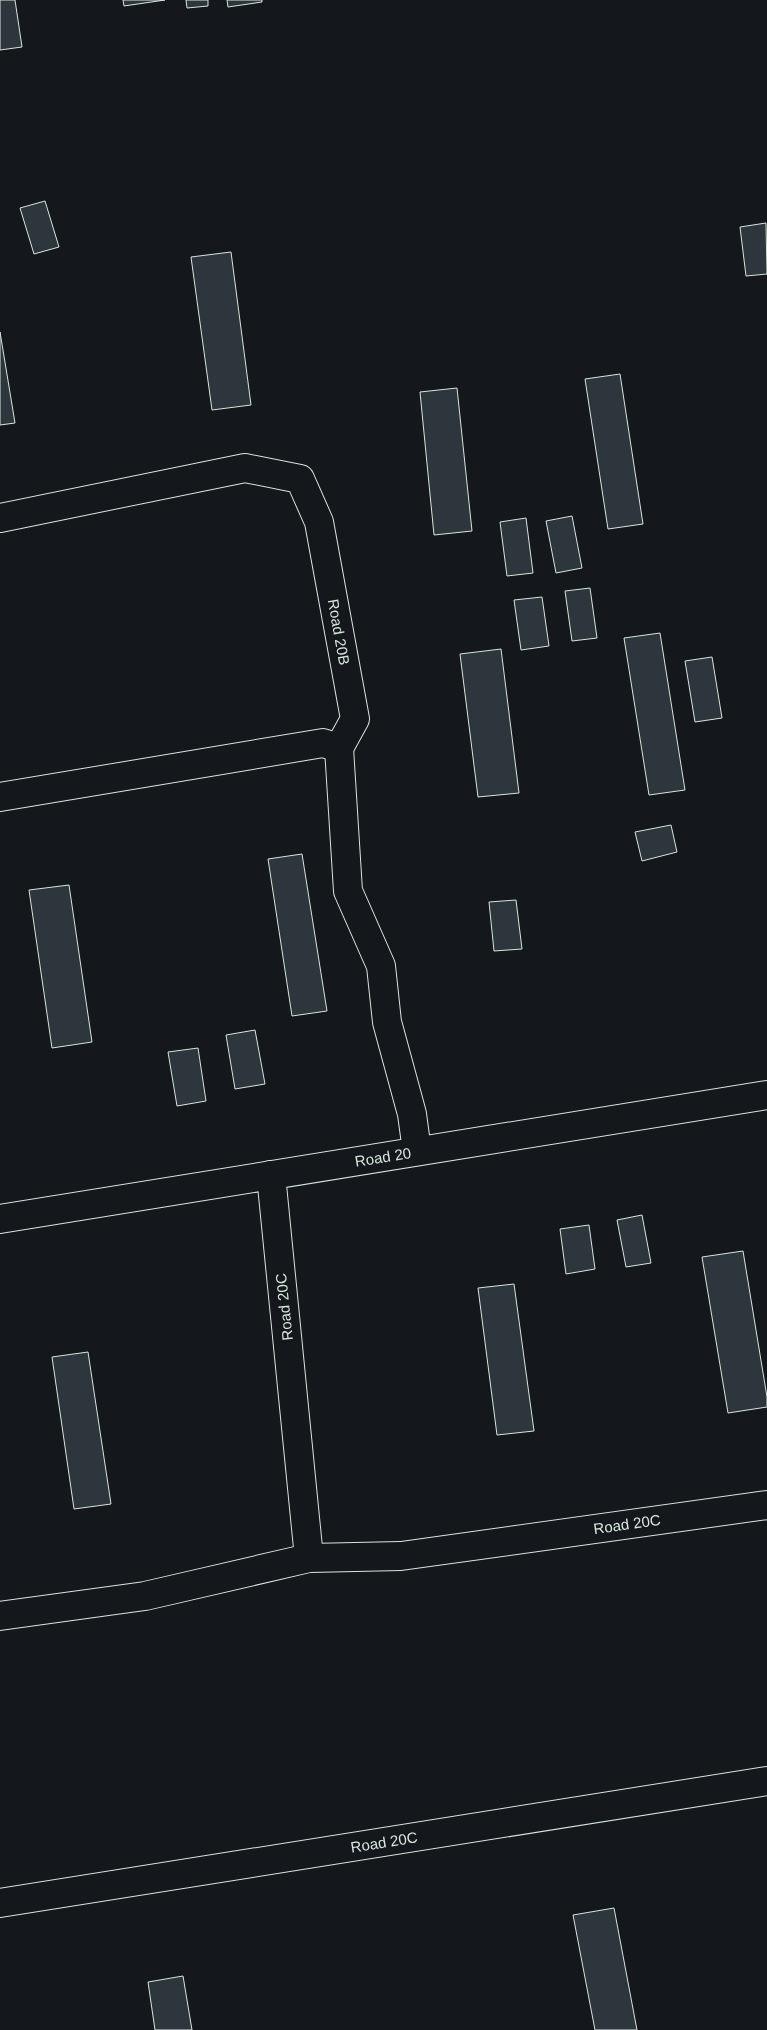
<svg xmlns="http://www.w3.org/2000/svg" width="767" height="2030" font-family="Helvetica,sans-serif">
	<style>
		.building { fill: #2c363c; stroke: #d8e6dc }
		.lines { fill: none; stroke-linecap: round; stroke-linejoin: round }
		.minor-casing { stroke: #d8e6dc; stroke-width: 30 }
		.minor { stroke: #14181c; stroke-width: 28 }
		.labels { text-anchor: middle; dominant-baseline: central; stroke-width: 4; stroke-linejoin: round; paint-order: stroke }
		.street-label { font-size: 15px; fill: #d8e6dc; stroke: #14181c }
	</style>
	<rect width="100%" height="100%" fill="#14181c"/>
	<g class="building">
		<polygon points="0,0 15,0 22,47 0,50"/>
		<polygon points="123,0 165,0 124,6"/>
		<polygon points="186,0 208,0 208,6 187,8"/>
		<polygon points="227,0 262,0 262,2 228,7"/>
		<polygon points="45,201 59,247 34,254 20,208"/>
		<polygon points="766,223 767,274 746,276 740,227"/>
		<polygon points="231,252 251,405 212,410 191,257"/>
		<polygon points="0,332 15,423 0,425"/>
		<polygon points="620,374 643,524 608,529 585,379"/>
		<polygon points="457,388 472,531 434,535 420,392"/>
		<polygon points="572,516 582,568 556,573 546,521"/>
		<polygon points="526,518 533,573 507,576 500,522"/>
		<polygon points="590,588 597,638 572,641 565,591"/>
		<polygon points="542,597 549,646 521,650 514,600"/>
		<polygon points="660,633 685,790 649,795 624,638"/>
		<polygon points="501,649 519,793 478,797 460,654"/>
		<polygon points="712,657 722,718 695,722 685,661"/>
		<polygon points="671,825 677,852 642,861 635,832"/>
		<polygon points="302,854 327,1011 292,1016 268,859"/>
		<polygon points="69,885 92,1042 52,1048 29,890"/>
		<polygon points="516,900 522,949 494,951 489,902"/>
		<polygon points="255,1030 265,1084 235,1089 226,1035"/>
		<polygon points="198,1048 206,1101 177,1106 168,1052"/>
		<polygon points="642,1215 651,1263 626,1267 617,1220"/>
		<polygon points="589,1225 595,1269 566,1274 560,1229"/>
		<polygon points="743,1251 767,1397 767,1407 728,1413 702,1257"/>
		<polygon points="514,1284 534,1431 497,1435 478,1288"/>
		<polygon points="88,1352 111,1504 74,1509 52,1357"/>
		<polygon points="614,1908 637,2030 595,2030 573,1915"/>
		<polygon points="183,1976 192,2030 155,2030 148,1982"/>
	</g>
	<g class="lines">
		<g class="minor-casing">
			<g id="minor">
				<polyline points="0,518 245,468 300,479 319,522 355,719 339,748 323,743 0,797"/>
				<polyline points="339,748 348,891 381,966 387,1022 412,1114 417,1151"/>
				<polyline points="271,1175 309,1558"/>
				<polyline points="0,1219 767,1095"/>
				<polyline points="0,1616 145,1596 309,1558 401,1556 767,1505"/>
				<polyline points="0,1903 767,1781"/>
			</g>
		</g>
		<use href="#minor" class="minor"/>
	</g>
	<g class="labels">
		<g class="street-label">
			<text transform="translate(339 632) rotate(80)">Road 20B</text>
			<text transform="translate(383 1157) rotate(-9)">Road 20</text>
			<text transform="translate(284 1307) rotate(-96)">Road 20C</text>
			<text transform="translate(627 1524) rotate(-8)">Road 20C</text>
			<text transform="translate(384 1842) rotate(-9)">Road 20C</text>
		</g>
	</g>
</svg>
